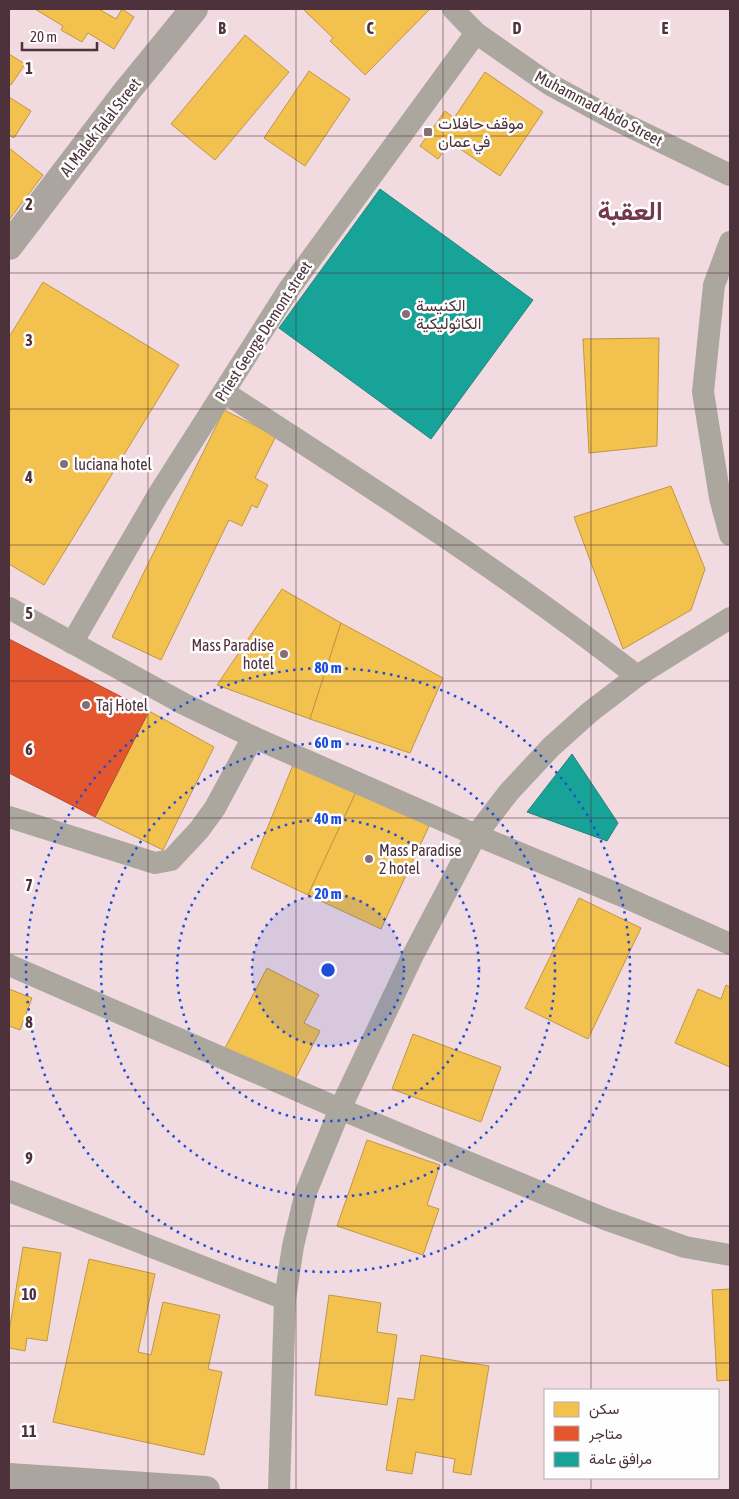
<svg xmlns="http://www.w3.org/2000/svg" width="739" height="1499" font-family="'Asap Condensed',Vazirmatn,sans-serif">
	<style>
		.homes { fill: #f2c14e; stroke: #c19648 }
		.shops { fill: #e4572e; stroke: #b74c32 }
		.public { fill: #17a398; stroke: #28817c }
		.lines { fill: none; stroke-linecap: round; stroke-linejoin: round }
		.minor { stroke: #aba79f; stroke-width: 22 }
		.secondary { stroke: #aca59f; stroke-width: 28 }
		.grid { fill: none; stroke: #4e323b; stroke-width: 1; stroke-opacity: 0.55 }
		.ring { fill: none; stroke: #1d4ed8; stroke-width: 2.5; stroke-dasharray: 2.5 5 }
		.poi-dot { fill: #876d75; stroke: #fefefe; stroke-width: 2 }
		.labels { text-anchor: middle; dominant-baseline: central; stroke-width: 5; stroke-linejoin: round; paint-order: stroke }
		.street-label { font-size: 16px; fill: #4e323b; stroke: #fefefe }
		.poi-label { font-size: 16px; fill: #4e323b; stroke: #fefefe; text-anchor: start }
		.town-label { font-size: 26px; font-weight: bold; fill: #74394e; stroke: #fefefe }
		.grid-label { font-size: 16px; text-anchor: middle; font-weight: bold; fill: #4e323b; stroke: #fefefe; stroke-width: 5; stroke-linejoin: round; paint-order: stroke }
		.centre { fill: #1d4ed8; stroke: #fefefe; stroke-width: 2.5 }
		.ring-label { font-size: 15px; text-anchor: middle; font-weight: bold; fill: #1d4ed8; stroke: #fefefe; stroke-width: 5; stroke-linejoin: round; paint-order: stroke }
	</style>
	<rect width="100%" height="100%" fill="#f1dae0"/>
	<g class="homes">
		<polygon points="35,9 99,9 116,19 122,9 134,17 114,49 88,33 82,42 61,30 63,26"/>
		<polygon points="303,9 430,9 365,75 330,41 333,38"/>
		<polygon points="245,35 289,72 215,160 171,124"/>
		<polygon points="9,54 25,64 11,85 9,83"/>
		<polygon points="309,71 350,99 305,166 264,138"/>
		<polygon points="485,72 543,112 500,176 450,142 438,159 420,146 445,111 454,118"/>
		<polygon points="9,97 31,111 14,138 9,135"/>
		<polygon points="9,148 43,175 9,220"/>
		<polygon points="43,282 179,365 44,585 9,564 9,337"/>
		<polygon points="659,338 657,446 589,453 583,339"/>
		<polygon points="224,410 276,436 255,478 268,485 257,508 252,505 242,526 229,520 161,660 112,637"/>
		<polygon points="671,486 705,569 691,610 623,649 574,517"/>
		<polygon points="282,589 341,623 310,719 217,685"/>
		<polygon points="341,623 443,678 410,753 310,719"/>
		<polygon points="149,711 214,747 163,850 95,817"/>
		<polygon points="293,765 356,792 308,895 251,868"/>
		<polygon points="356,792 430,824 381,929 308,895"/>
		<polygon points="579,898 641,928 588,1039 525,1008"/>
		<polygon points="267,968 319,995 304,1023 320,1031 292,1085 224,1050"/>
		<polygon points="726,985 730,987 730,1067 675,1043 698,989 721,999"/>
		<polygon points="9,989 32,998 20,1030 9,1026"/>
		<polygon points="413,1034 501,1067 481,1122 392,1089"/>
		<polygon points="367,1140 440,1165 427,1205 439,1209 423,1255 337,1226"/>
		<polygon points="23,1247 61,1253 47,1341 27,1338 25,1351 9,1348 9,1332"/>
		<polygon points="89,1259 155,1274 138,1352 151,1355 163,1302 220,1315 208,1369 222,1372 204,1455 53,1422"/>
		<polygon points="730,1289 730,1380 717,1381 712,1290"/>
		<polygon points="329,1295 381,1303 377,1332 397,1335 387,1405 315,1395"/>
		<polygon points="421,1355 489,1366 471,1475 453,1472 455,1459 416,1452 412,1474 386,1470 398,1398 414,1400"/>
	</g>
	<polygon class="shops" points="9,639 149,711 95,817 9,773"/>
	<g class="public">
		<polygon points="380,189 533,300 431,439 279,328"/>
		<polygon points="572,754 618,823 607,841 527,812"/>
	</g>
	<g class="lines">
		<g class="minor">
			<polyline points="453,9 476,33 549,84 608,116 730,175"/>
			<polyline points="730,242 714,285 703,392 720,498 730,535"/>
			<path d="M224,392C364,483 506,573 637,676"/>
			<polyline points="9,608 184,704 253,737 476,835 620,895 730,944"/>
			<polyline points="72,643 158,495 289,289 476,33"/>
			<polyline points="9,817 155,863 171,860 199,830 215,808 253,737"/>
			<polyline points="9,965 340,1109 605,1219 685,1247 730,1255"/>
			<polyline points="9,1191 285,1299"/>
			<polyline points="279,1490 285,1299 293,1246 306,1192 340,1109 412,957 476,835 509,792 551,747 590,712 637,676 730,618"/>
		</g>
		<g class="secondary">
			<polyline points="9,246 127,91 194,9"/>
			<polyline points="9,1477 206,1490"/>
		</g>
	</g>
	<path class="grid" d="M148,9V1490M296,9V1490M443,9V1490M591,9V1390M9,136H730M9,273H730M9,409H730M9,545H730M9,681H730M9,818H730M9,954H730M9,1090H730M9,1226H730M9,1363H730M591,1478V1490"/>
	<circle cx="328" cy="970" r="76" fill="#1d4ed8" fill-opacity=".12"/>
	<g class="ring">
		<circle cx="328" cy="970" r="76"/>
		<circle cx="328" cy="970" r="151"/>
		<circle cx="328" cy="970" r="227"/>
		<circle cx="328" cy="970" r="302"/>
	</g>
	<g class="poi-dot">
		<rect x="423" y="127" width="10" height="10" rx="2.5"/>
		<circle cx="406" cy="314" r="5"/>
		<circle cx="64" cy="464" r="5"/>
		<circle cx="284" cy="654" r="5"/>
		<circle cx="86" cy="705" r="5"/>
		<circle cx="369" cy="859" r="5"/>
	</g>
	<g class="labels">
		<g class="street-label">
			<text transform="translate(599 108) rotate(28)">Muhammad Abdo Street</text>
			<text transform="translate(100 127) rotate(-52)">Al Malek Talal Street</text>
			<text transform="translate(263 331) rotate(-57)">Priest George Demont street</text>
		</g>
		<g class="poi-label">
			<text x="438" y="123">موقف حافلات<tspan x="438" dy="18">في عمان</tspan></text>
			<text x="416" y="305">الكنيسة<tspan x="416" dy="18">الكاثوليكية</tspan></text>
			<text x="74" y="464">luciana hotel</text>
			<text x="274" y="645" text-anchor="end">Mass Paradise<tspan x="274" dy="18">hotel</tspan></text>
			<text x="96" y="705">Taj Hotel</text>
			<text x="379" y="850">Mass Paradise<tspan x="379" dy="18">2 hotel</tspan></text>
		</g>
		<g class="town-label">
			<text x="630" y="211">العقبة</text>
		</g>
	</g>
	<g class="grid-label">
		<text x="222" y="34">B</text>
		<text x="370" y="34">C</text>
		<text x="517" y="34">D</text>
		<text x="665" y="34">E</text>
		<text x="29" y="74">1</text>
		<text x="29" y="210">2</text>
		<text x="29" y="346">3</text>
		<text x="29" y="483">4</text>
		<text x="29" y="619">5</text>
		<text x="29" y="755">6</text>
		<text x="29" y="891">7</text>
		<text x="29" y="1028">8</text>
		<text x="29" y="1164">9</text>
		<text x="29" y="1300">10</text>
		<text x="29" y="1437">11</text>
	</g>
	<circle cx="328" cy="970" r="8" class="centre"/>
	<g class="ring-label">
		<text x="328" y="673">80 m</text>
		<text x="328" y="748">60 m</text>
		<text x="328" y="824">40 m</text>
		<text x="328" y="899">20 m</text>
	</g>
	<rect width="739" height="1499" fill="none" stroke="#4e323b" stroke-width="20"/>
	<rect x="544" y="1389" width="175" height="90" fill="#fefefe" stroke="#b8acb0"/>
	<rect x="554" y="1402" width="25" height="15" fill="#f2c14e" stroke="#b8acb0"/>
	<text x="589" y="1414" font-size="15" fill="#4e323b">سكن</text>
	<rect x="554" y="1426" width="25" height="15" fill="#e4572e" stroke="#b8acb0"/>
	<text x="589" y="1439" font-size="15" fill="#4e323b">متاجر</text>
	<rect x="554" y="1452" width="25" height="15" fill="#17a398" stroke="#b8acb0"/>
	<text x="589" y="1464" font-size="15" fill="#4e323b">مرافق عامة</text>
	<path d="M22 42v8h75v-8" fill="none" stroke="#4e323b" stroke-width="2.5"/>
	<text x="30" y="42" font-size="15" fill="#4e323b" stroke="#fefefe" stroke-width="4" paint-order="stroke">20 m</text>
</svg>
